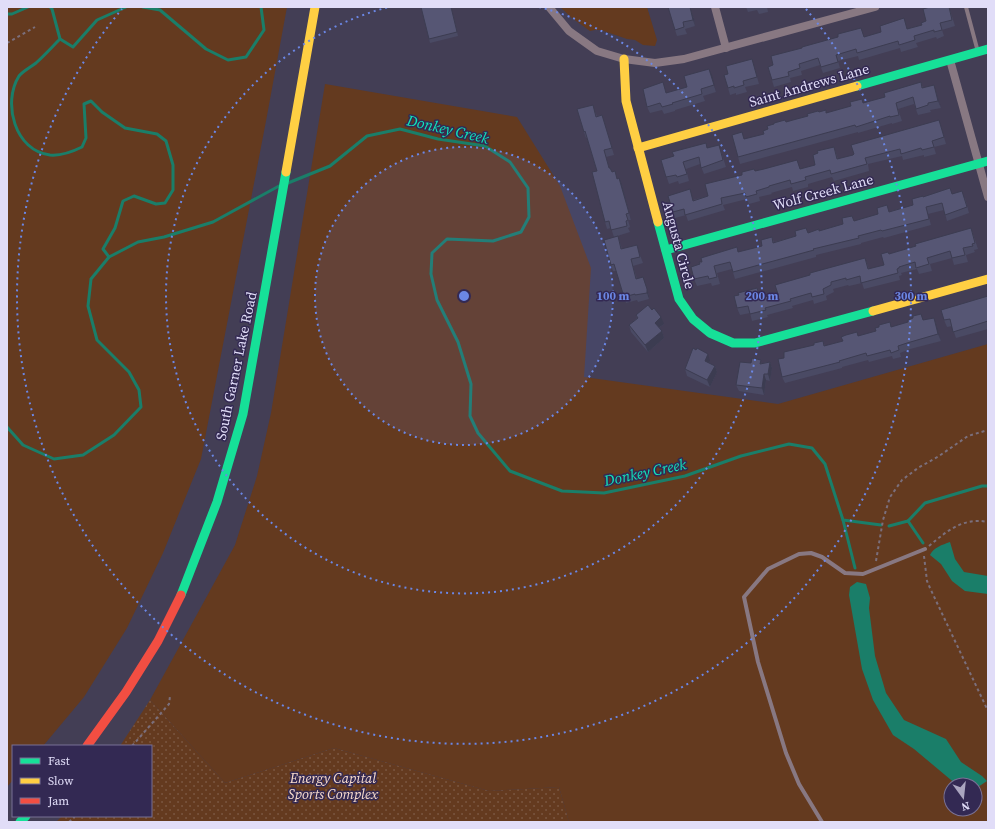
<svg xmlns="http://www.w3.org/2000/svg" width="995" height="829" font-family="'Source Serif 4',serif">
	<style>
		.green { fill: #643a1f; fill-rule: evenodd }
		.park { fill: url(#park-dots) }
		.water { fill: #1a7e69 }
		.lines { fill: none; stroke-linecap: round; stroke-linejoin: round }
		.stream { stroke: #1a7e69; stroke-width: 3 }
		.path { stroke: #7b6f7c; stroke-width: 2; stroke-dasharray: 3 3; stroke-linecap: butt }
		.lane { stroke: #887882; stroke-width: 4 }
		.street { stroke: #887882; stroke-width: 8 }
		.fast { stroke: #16e098; stroke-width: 9 }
		.slow { stroke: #ffcf43; stroke-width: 9 }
		.jam { stroke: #f24e42; stroke-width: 9 }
		.wall { fill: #4a4a64 }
		.shaded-wall { fill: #3c3c51 }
		.building { fill: #565674; stroke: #3c3c51 }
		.ring { fill: none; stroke: #6b87e5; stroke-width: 2; stroke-dasharray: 2 4 }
		.labels { text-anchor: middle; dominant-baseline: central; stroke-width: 3; stroke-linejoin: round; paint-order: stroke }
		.street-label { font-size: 14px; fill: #e1ddf8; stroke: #332953 }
		.park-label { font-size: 14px; font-style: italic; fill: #faddcc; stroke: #332953 }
		.water-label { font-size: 15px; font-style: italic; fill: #11e6bb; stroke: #332953 }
		.centre { fill: #6b87e5; stroke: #332953; stroke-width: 2 }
		.ring-label { font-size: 12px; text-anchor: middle; font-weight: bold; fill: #6b87e5; stroke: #332953; stroke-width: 3; stroke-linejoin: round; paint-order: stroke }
	</style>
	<defs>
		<pattern id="park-dots" width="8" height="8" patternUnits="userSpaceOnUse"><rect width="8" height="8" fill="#643a1f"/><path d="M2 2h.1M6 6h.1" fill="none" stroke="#7a5640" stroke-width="1.8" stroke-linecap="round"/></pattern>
	</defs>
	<rect width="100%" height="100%" fill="#433e55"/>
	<g class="green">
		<polygon points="7,7 287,7 266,121 201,459 163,553 127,628 84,697 43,746 13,746 13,780 7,787"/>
		<polygon points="560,7 647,7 657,40 655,46 643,45 635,40 627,39 601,30 595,30 590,31 572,18"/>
		<path d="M325,84L517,117L560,186L591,268L584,377L778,404L988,344V822H569L559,787L489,791L334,748L225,783L150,700L235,545L257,476L271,413ZM951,785H975V809H951Z"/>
	</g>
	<polygon class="park" points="150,700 225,783 334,748 489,791 559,787 569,822 56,822 62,816 151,816 151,746 120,746"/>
	<g class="water">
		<path d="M950,542L955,559L964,572L988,576V594L965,591L952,581L941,564L930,555C934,547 942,545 950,542Z"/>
		<polygon points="857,582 866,584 870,598 869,608 875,656 886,693 904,720 946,739 961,762 982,776 987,781 975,789 975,785 957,785 914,749 893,735 873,700 862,669 849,595 850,587"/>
	</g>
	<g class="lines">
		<g class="stream">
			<path d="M50,7L52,9L60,39C52,47 45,55 36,63C31,67 23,71 19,76C2,103 15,151 50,155C62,156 72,152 82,147L86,138L84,104L91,101L102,112L125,128L157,134L166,141L173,165V190L165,203L156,204L134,196L123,201L115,228L103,249L109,257"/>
			<polyline points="143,7 160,10 206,49 228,60 246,57 264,30 261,7"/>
			<polyline points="7,14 12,14 28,7"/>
			<polyline points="60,39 73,47 97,20 126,7"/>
			<polyline points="288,183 330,166 367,136 400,129 438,139 485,146 510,162 528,188 529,217 521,232 493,241 447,239 432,253 431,274 437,300 458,342 471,384 470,416 478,433 510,471 562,491 604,493 685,476 741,456 789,444 812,448 825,464 843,520 881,525"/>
			<polyline points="7,427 23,445 54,459 83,455 114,435 141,407 139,390 129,372 97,340 88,306 91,279 109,257 138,242 164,237 213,222 279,186"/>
			<polyline points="843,520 855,568"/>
			<polyline points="889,526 908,521"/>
			<polyline points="923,543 908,521 925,503 982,486 988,486"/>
		</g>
		<g class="path">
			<polyline points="7,43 35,27"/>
			<path d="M929,546C947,531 963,517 988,522"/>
			<polyline points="924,556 927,581 930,588 988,711"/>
			<polyline points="876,561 883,520 890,497 902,480 918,468 939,456 968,436 988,430"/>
			<polyline points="132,746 169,704 170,696"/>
			<polyline points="69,822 75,816"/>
		</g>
		<g class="lane">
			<polyline points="966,7 978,52"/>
			<polyline points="822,822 799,784 786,753 758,662 744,597 768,569 799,554 811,553 822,557 845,573 863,574 925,549"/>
		</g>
		<g class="street">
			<polyline points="549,7 569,31 597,51 624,59 655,63 684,59 875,7"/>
			<polyline points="715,7 726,48"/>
			<polyline points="950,60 988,197"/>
		</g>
		<g class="fast">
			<polyline points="857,86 988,49"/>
			<polyline points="658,222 679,299 693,319 710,333 733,343 755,343 873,311"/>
			<polyline points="666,250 988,161"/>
			<polyline points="181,595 217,502 243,414 286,172"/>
			<polyline points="20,822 26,816"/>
		</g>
		<g class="slow">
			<polyline points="624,59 626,101 658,222"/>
			<polyline points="638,148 857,86"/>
			<polyline points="286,172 315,7"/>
			<polyline points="873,311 988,279"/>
		</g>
		<polyline class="jam" points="87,746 126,692 158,641 181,595"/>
	</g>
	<g class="wall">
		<polygon points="421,7 451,7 458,36 430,43"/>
		<polygon points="690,7 694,19 695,26 685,29 687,34 677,36 675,30"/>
		<polygon points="746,7 767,7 768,12 759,14 757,10 748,12"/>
		<polygon points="930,7 949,7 955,26 942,30 944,36 937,39 936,37 916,43 918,47 901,52 900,48 859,60 858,56 838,61 840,68 823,73 820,65 801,71 802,75 790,78 791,82 774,87 768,67 864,37 907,29 922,25 926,21"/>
		<polygon points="754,66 759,84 745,87 747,92 736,95 736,93 730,95 728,88"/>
		<polygon points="709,69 716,92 703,96 705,101 675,110 675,111 664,114 662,110 650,113 647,107 665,89 666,93 687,87"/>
		<polygon points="921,82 923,88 936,92 941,108 930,110 931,112 918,115 914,104 898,109 902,121 892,124 892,123 858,133 858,132 740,164 738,157 768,129 786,122 808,116 819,112 827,113 885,97"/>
		<polygon points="595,112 597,116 602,115 604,122 614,155 606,157 609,168 610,168 612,172 622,185 631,220 628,220 630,227 628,228 630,232 614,237 611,228 607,229 605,222 597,171 587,138 586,138 584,132"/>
		<polygon points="939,120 946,144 934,147 936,154 924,157 924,155 903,160 902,156 868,164 869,171 834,181 832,177 808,184 808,187 793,191 792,187 771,193 772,194 759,197 760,201 749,204 747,199 723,205 725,210 688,221 686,215 675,218 673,212 693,200 708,196 742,175 755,171 800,169 815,165 818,153 834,147 838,159 853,155"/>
		<polygon points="719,145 726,167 704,174 700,164 686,169 689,181 679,184 678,181 669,184 661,160"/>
		<polygon points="950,188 952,194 965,198 969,213 947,221 944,210 928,214 931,225 884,238 883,237 861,243 861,244 816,255 816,257 735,279 732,269 717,273 720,284 712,286 711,283 697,286 694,279 700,264 739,252 762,246 772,237 774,242 808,233 819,231 843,224 852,216 854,221 913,205 923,197"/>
		<polygon points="971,228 978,249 974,250 975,252 966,255 968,262 954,265 952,258 930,264 932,271 919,274 917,269 901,273 902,275 899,276 900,280 864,289 862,283 849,286 848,285 833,289 834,292 826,296 827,300 814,304 813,300 792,306 793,308 767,315 768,317 752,321 750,313 740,315 737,308 757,288 761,298 778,294 810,275 865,258 869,269 884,265 889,254 916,246"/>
		<polygon points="618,236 622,249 639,252 643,263 633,266 637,279 643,277 649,296 649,299 638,302 637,300 626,303 616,271 613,271 611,265"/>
		<polygon points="988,296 988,329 956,338 952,326 947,327 944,320"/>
		<polygon points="636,315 664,324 659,328 662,331 664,338 648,352 631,332 629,325 637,318"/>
		<polygon points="934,318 941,341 910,349 900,353 901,357 893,359 892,356 869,362 868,360 842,367 842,368 785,383 782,377 784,358 814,345 823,341 825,346 892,327"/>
		<polygon points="710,361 709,363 715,366 717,372 710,387 687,376 685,369"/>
		<polygon points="770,362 772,368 770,381 766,380 764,395 739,391 736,385 751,363 762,363"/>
	</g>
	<g class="shaded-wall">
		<polygon points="690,7 694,19 695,26 693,20"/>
		<polygon points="709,69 712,75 716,92 714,85"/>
		<polygon points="934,85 936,92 941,108 938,101"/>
		<polygon points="619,178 622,185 631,220"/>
		<polygon points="643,277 649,296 649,299 647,293"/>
		<polygon points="661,317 664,324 657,329 655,323"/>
		<polygon points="934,318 936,324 941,341 938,334"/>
		<polygon points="662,331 664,338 648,352 645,345"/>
		<polygon points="708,354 710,361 707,367 705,361"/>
		<polygon points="770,362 772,368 770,381 768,374"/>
		<polygon points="715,366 717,372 710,387 707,380"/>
		<polygon points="764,374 766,380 764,395 762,388"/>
	</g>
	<g class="building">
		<polygon points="421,7 451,7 457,32 429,39"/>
		<polygon points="668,7 690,7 693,20 683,22 684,27 675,30"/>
		<polygon points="930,7 949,7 952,20 940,23 942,30 934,32 934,30 914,36 915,40 899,45 898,41 857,53 856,49 836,55 838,62 821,67 818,58 799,64 800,68 788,72 789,76 772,80 768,67 773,65 771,56 802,48 802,47 838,37 838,34 861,28 864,37 881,32 880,26 904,18 907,29 922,25 921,23 926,21 923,9"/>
		<polygon points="752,59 757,77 743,81 744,85 734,88 734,86 728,88 724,75 728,74 726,66"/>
		<polygon points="709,69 714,85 701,89 702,94 672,103 673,104 662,107 660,103 647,107 643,89 663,82 666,93 687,87 684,76"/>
		<polygon points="921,82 922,88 934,85 938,101 928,103 928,105 916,109 913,97 896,103 899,115 890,117 890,116 856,127 855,125 738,157 732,135 742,132 744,139 764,134 763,131 768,129 767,126 774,124 774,123 785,120 786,122 793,120 808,116 807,114 818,111 819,112 826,110 826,113 851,106 850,102 862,99 863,103 885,97 884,93"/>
		<polygon points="593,105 596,117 602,115 612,148 604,150 609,168 610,168 612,172 615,171 617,179 619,178 629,213 626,214 628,220 626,221 627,226 611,230 609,221 605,222 592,172 597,171 585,131 584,132 577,109"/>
		<polygon points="939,120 944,137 932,141 934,147 922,150 921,148 901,154 900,149 865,158 867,164 831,174 830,170 805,177 806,180 791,184 790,180 769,186 769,187 756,191 757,194 746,197 745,193 721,198 722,204 685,215 684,209 673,212 668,196 690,189 693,201 708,196 705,184 742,175 742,172 754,169 755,171 764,169 797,160 800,169 815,165 813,155 818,153 817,151 834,147 837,159 853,155 854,154 851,145"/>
		<polygon points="706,143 707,148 719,145 723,160 701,168 699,157 683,162 687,174 677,177 676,175 666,177 661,160 674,156 672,152"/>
		<polygon points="950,188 952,194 962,191 967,207 945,215 942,203 926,207 929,219 882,231 881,230 858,236 859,238 813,249 814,250 733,272 730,262 714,266 717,277 709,279 708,276 694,279 691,267 700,264 699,262 702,262 701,258 737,247 738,252 762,246 761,240 772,237 773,243 796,236 795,231 806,228 808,233 819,229 819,231 843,224 842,218 852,216 854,221 878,214 877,208 887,205 889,212 913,205 912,199 923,196 923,197"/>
		<polygon points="971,228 975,243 972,244 973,246 963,248 965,255 952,258 950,251 927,258 929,264 916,268 915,262 899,267 899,268 897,269 898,273 861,283 860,276 846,280 846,278 831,282 831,285 823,289 824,294 812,297 811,293 790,299 791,301 765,308 766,310 750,314 748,306 737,308 734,296 739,295 738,293 757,288 760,298 778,294 775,285 810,275 810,273 865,258 868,269 884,265 881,254 888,252 889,254 916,246 915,244"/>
		<polygon points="618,236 621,249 637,245 640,257 631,259 636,279 643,277 647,289 647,293 635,295 635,294 624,297 614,264 611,265 604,240"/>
		<polygon points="988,296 988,321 953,332 950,319 944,320 941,310"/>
		<polygon points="648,305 652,310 654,308 661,317 655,323 662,331 645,345 629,325 638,318 636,315"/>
		<polygon points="921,314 923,320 934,318 938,334 907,343 898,346 899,350 891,353 890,350 867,356 866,353 839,361 840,362 782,377 778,359 784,358 784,352 814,345 814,343 823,341 824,346 843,341 841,337 846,335 857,332 858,336 876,331 875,328 879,327 879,325 890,322 891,327 908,322 908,320 913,318 913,316"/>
		<polygon points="693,348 696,350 697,348 708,354 705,361 715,366 707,380 685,369"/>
		<polygon points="752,358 761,360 760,364 770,362 768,374 764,374 762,388 736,385 740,362 751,363"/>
	</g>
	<circle cx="464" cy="296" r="149" fill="#6b87e5" fill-opacity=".12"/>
	<g class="ring">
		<circle cx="464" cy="296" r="149"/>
		<path d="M539 7A298 298 0 1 1 389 7"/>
		<path d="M806 9A447 447 0 1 1 122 9"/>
	</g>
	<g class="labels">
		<g class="street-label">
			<text transform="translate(809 85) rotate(-16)">Saint Andrews Lane</text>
			<text transform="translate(823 192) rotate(-15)">Wolf Creek Lane</text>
			<text transform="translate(679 245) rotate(75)">Augusta Circle</text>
			<text transform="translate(236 366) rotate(-78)">South Garner Lake Road</text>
		</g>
		<g class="park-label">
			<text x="333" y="778">Energy Capital<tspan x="333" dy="16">Sports Complex</tspan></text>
		</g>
		<g class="water-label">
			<text transform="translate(448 129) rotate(13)">Donkey Creek</text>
			<text transform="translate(645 472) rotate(-12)">Donkey Creek</text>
		</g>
	</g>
	<circle cx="464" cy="296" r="6" class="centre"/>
	<g class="ring-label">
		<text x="613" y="300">100 m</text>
		<text x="762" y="300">200 m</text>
		<text x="911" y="300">300 m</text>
	</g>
	<rect width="995" height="829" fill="none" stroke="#e1ddf8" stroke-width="16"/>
	<rect x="12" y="745" width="140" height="72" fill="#332953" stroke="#797195"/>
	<rect x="20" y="758" width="20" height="6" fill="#16e098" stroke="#797195"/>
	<text x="48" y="765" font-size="12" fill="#e1ddf8">Fast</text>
	<rect x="20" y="778" width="20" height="6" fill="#ffcf43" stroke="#797195"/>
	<text x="48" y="785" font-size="12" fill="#e1ddf8">Slow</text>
	<rect x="20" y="798" width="20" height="6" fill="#f24e42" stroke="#797195"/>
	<text x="48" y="805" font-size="12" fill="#e1ddf8">Jam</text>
	<g transform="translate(963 797) rotate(165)"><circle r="19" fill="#332953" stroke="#797195"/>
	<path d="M0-3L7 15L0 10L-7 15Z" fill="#aaa5bf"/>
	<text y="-6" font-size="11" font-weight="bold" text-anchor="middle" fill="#e1ddf8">N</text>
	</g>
</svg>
